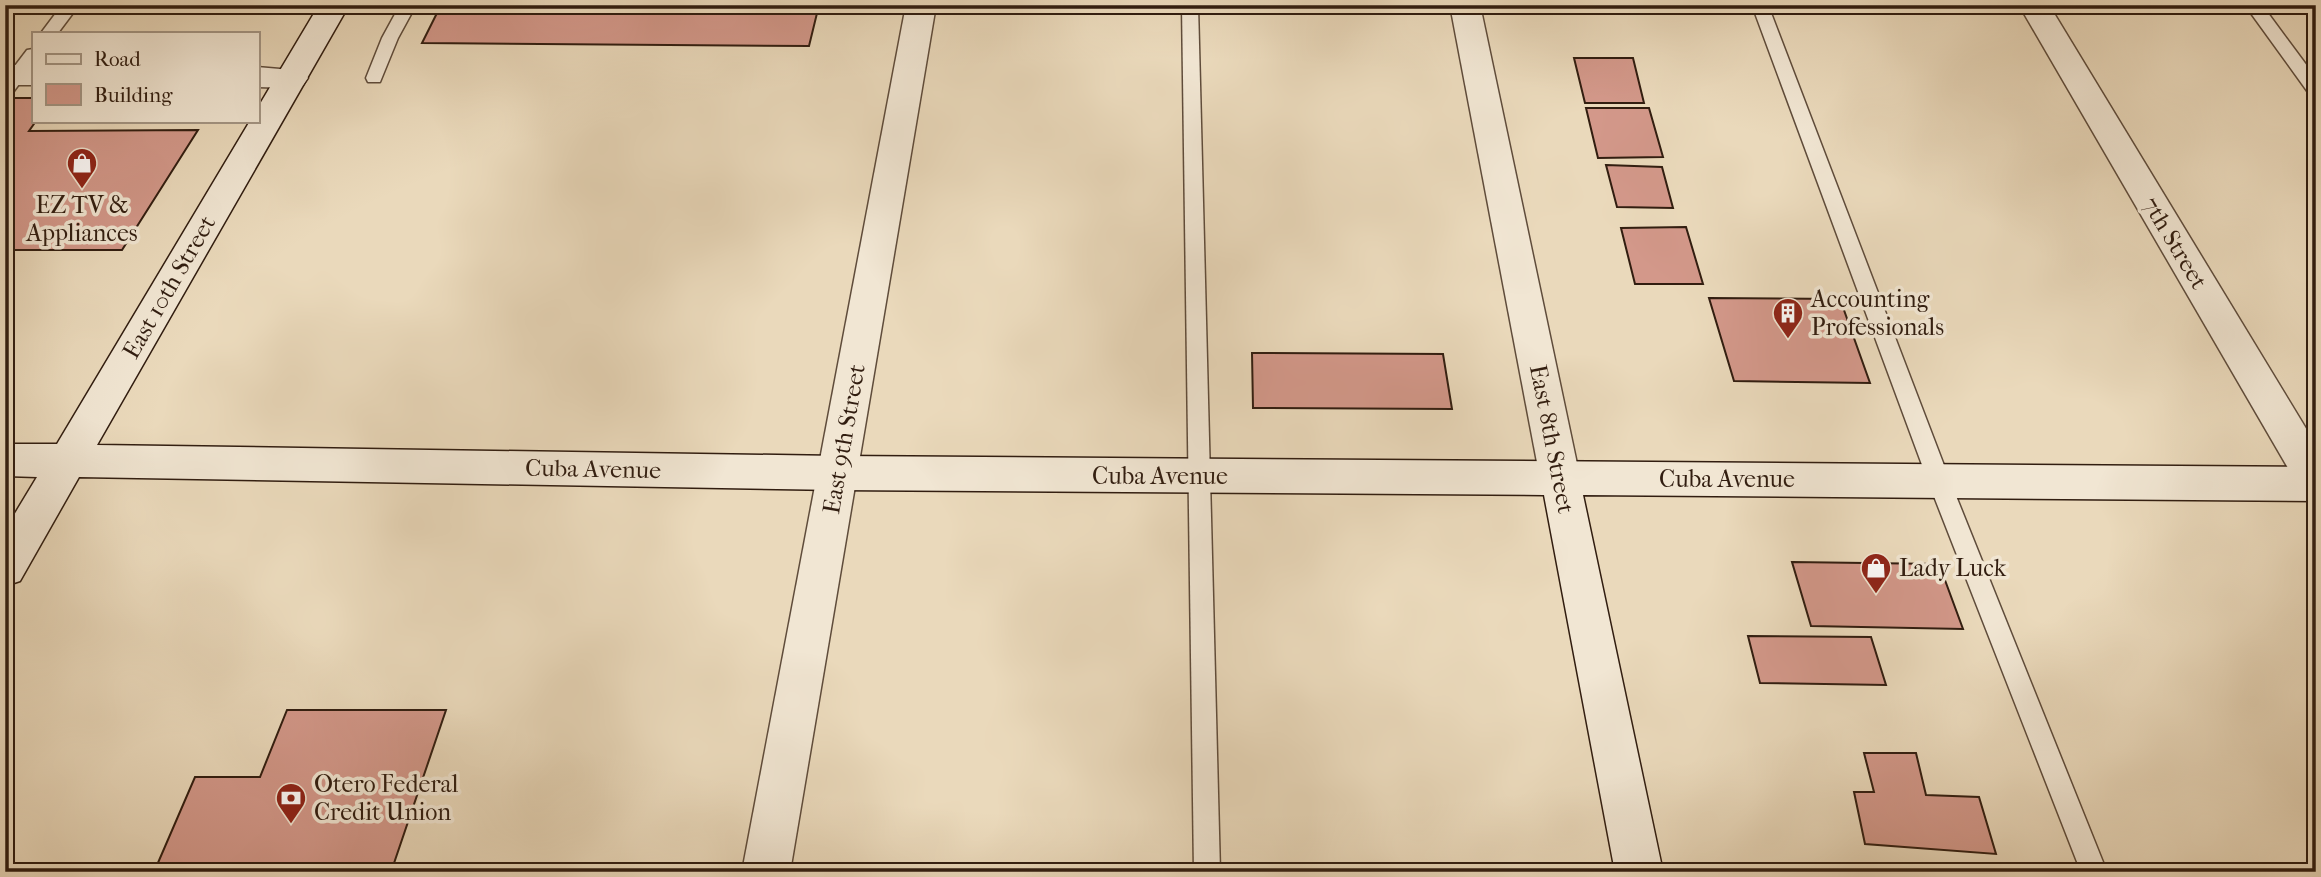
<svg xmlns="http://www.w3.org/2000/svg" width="2321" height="877" font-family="'IM FELL French Canon',serif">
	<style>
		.building { fill: #d3988a; stroke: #311d10; stroke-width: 2 }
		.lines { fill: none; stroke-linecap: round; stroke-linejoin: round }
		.lane-casing { stroke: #5f4c3b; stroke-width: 3 }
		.street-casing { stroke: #5f4c3b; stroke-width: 3 }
		.secondary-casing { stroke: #311d10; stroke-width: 3 }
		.lane { fill: #f1e6d3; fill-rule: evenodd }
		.street { fill: #f1e6d3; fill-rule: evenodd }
		.secondary { fill: #f1e6d3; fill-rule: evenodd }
		.labels { text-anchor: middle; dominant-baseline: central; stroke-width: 7; stroke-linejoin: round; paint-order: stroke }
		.poi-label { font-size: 24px; fill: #311d10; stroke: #f1e6d3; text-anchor: start }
		.street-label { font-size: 24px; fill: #311d10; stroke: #f1e6d3 }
	</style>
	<rect width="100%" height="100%" fill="#ead9bb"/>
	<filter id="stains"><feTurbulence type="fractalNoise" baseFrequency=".00286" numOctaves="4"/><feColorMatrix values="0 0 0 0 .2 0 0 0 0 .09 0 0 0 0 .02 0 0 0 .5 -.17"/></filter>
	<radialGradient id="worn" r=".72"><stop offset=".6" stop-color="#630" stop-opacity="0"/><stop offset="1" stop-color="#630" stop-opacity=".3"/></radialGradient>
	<g class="building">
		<polygon points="441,5 819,5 809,46 422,43"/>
		<polygon points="2115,5 2173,5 2178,12 2119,12"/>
		<polygon points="1574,58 1633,58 1644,103 1585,103"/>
		<polygon points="11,98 33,98 33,121 36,121 29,131 198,130 122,250 5,250 5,106"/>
		<polygon points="1586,108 1649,108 1663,157 1598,158"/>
		<polygon points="1606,165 1662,167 1673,208 1617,207"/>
		<polygon points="1686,227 1703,284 1635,284 1621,228"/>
		<polygon points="1709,298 1840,299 1870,383 1734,381"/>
		<polygon points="1252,353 1443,354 1452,409 1253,408"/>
		<polygon points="1792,562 1939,564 1963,629 1811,626"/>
		<polygon points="1748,636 1871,637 1886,685 1760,683"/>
		<polygon points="287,710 446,710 391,872 154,872 195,777 260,777"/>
		<polygon points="1864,753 1916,753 1926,795 1979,797 1996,854 1865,844 1854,792 1874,792"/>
	</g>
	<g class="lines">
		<g class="lane-casing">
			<g id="lane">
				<polygon points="62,5 79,5 58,33 41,33"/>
				<polygon points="400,5 416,5 398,38 380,82 368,82 366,78 382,38"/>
				<polygon points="1182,5 1198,5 1220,872 1194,872"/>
				<polygon points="1752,5 1768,5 1950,481 2107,872 2081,872 1928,481"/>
				<polygon points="2245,5 2262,5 2316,78 2316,97 2310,95"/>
				<polygon points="33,49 33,65 11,95 5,97 5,79 27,50"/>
			</g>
		</g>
		<g class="street-casing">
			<g id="street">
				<polygon points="906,5 936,5 790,872 742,872"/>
				<polygon points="1450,5 1480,5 1580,478 1574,490 1560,495 1546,490 1540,478"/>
				<polygon points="2019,5 2049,5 2316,445 2316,497 2302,492"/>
				<rect x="5" y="65" width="28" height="20"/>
				<polygon points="257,67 303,71 308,78 303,85 292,88 257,87"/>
			</g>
		</g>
		<g class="secondary-casing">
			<polygon id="secondary" points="319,5 349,5 97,445 838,456 2316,467 2316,501 1583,495 1663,872 1615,872 1544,495 838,490 79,477 20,581 5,586 5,530 37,477 5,476 5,444 57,444 250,121 257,121 257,109"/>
		</g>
		<use href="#lane" class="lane"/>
		<use href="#street" class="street"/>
		<use href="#secondary" class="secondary"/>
	</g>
	<defs>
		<g id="shop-pin" transform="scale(1.575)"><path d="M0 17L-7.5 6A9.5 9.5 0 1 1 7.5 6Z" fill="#8f2418" stroke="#f1e6d3"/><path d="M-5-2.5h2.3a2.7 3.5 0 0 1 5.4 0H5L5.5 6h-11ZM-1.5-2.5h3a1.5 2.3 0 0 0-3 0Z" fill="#fff"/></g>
		<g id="building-pin" transform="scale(1.575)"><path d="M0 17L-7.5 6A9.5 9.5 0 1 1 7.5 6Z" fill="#8f2418" stroke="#f1e6d3"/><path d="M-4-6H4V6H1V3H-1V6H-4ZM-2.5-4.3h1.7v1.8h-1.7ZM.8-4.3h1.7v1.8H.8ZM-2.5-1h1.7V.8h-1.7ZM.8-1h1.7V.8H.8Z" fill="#fff"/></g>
		<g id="bank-pin" transform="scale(1.575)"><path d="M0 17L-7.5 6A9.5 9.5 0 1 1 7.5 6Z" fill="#8f2418" stroke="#f1e6d3"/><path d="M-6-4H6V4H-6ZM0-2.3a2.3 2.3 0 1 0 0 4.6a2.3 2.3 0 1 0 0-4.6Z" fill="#fff"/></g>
	</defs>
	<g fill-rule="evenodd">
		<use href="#shop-pin" x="82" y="163"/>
		<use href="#building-pin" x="1788" y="313"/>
		<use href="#shop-pin" x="1876" y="568"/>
		<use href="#bank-pin" x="291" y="798"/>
	</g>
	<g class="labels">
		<g class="poi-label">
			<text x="82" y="205" text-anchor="middle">EZ TV &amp;<tspan x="82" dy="28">Appliances</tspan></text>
			<text x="1811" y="299">Accounting<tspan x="1811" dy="28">Professionals</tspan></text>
			<text x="1899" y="568">Lady Luck</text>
			<text x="314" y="784">Otero Federal<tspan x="314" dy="28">Credit Union</tspan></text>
		</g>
		<g class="street-label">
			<text transform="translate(2175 243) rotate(59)">7th Street</text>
			<text transform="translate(169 287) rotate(-60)">East 10th Street</text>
			<text transform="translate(844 439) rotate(-80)">East 9th Street</text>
			<text transform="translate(1552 439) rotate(79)">East 8th Street</text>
			<text transform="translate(593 469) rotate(1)">Cuba Avenue</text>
			<text x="1160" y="476">Cuba Avenue</text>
			<text x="1727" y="479">Cuba Avenue</text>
		</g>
	</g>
	<rect width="2321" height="877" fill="none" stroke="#ead9bb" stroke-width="28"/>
	<rect x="7" y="7" width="2307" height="863" fill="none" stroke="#311d10" stroke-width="3.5"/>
	<rect x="14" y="14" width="2293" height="849" fill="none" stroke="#311d10" stroke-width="2"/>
	<rect x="32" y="32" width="228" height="91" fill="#f1e6d3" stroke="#a49685" stroke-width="2"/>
	<rect x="46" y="54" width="35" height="10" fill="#f1e6d3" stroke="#a49685" stroke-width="2"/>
	<text x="94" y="66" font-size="21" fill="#311d10">Road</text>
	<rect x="46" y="84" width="35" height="21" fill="#d3988a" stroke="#a49685" stroke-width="2"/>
	<text x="94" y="102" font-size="21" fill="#311d10">Building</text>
	<rect width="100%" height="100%" filter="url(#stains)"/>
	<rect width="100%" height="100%" fill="url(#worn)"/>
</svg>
